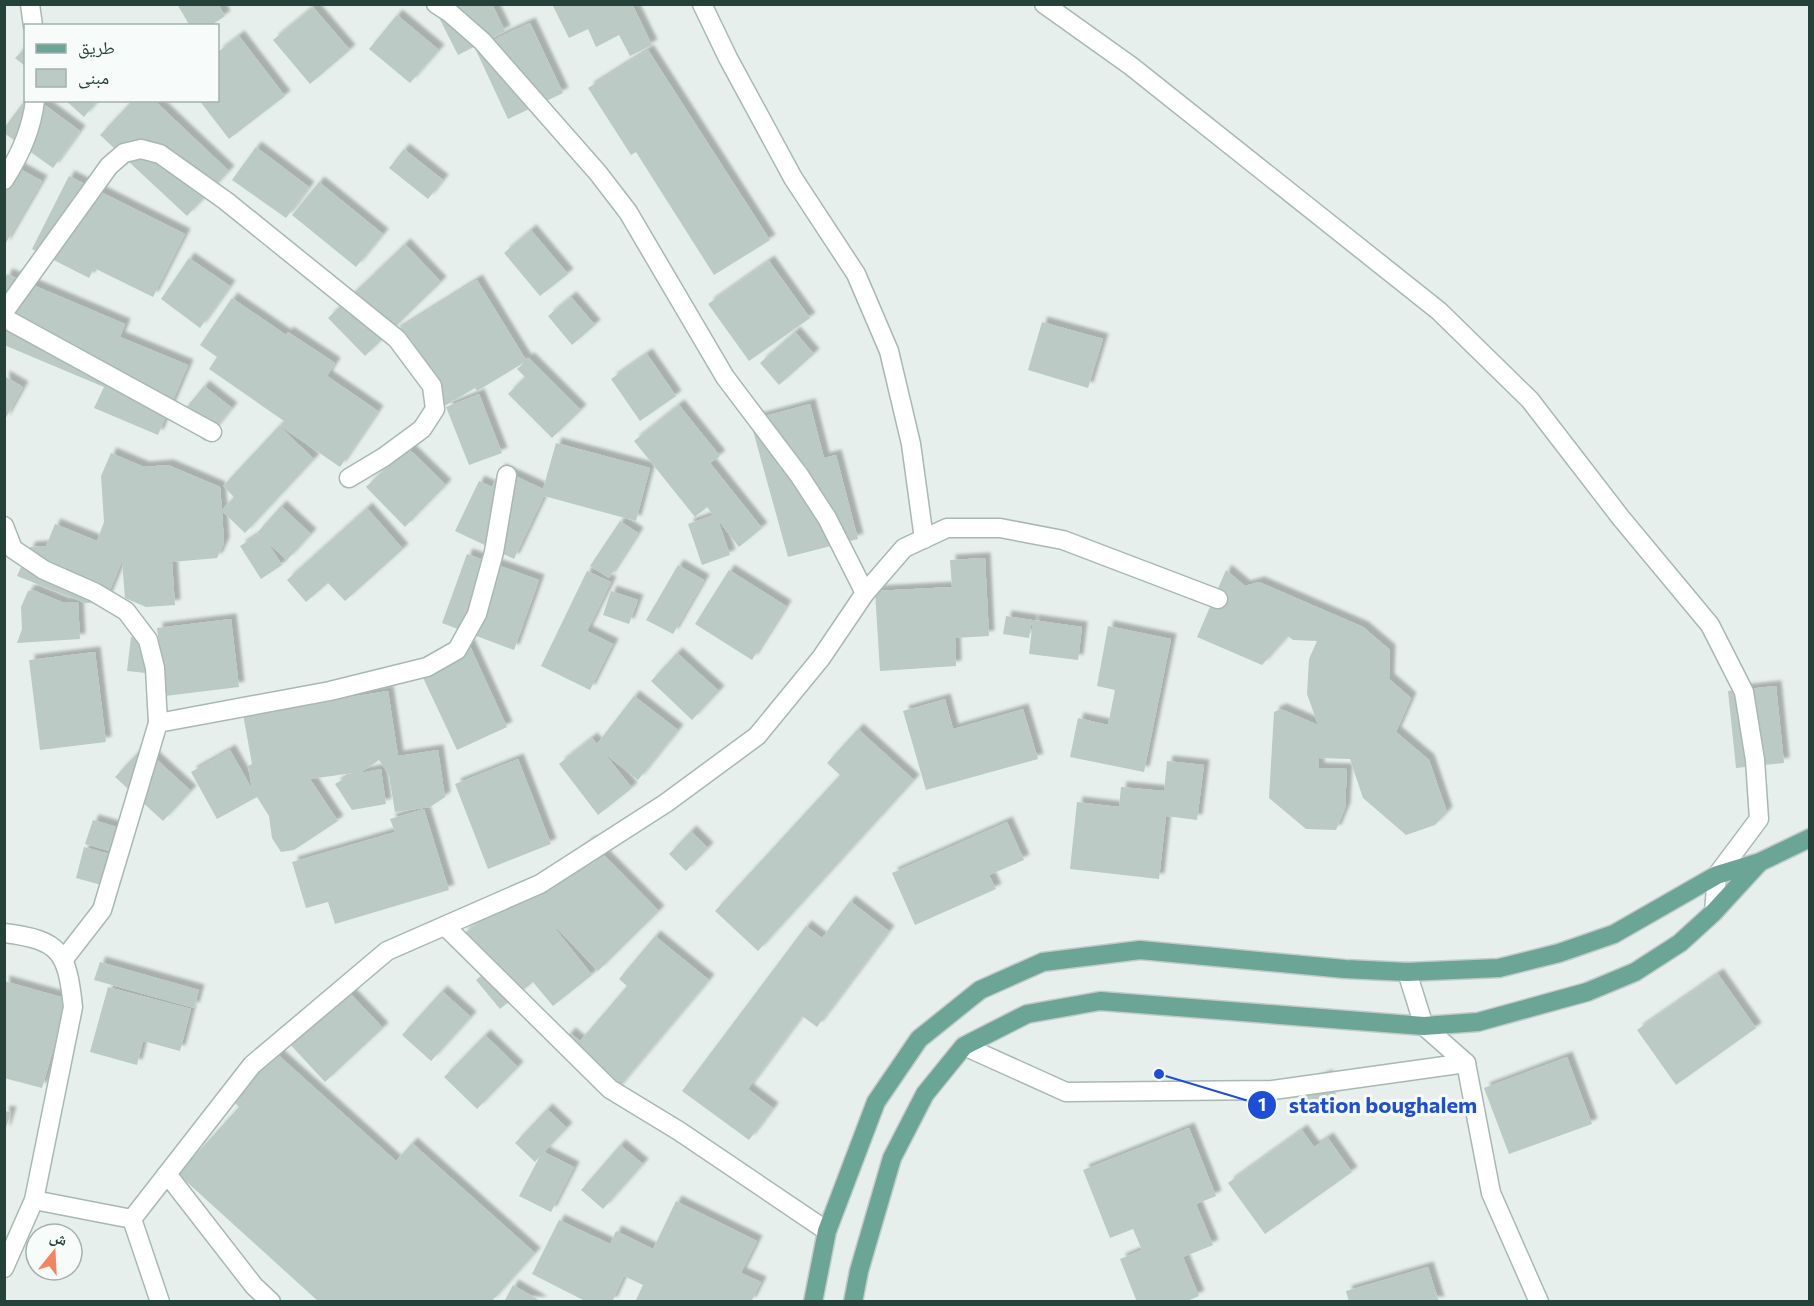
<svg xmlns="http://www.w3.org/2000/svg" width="1814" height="1306" font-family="Commissioner,'Noto Naskh Arabic',sans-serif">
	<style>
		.building { fill: #bbcac4; filter: url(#shadow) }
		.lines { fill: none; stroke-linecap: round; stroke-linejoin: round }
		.lane-casing { stroke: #a8b8b2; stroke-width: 21 }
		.street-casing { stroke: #a8b8b2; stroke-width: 21 }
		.primary-casing { stroke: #c2cac8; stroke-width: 21 }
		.lane { stroke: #fff; stroke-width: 18 }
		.street { stroke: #fff; stroke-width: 18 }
		.primary { stroke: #6aa596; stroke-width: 18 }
		.leader { fill: none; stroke: #1d4ed8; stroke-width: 2 }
		.callout-dot { fill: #1d4ed8; stroke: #f7fbf9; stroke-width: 2 }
		.mark-label { font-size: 18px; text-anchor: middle; font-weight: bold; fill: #fff }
		.callout-label { font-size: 22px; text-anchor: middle; font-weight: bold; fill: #1d4ed8; stroke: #f7fbf9; stroke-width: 6; stroke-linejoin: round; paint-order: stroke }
	</style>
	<defs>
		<filter id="shadow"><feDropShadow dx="5.5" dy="-5.5" stdDeviation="1.5" flood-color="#0004"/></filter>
	</defs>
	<rect width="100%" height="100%" fill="#e6efeb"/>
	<g class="building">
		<polygon points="177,4 218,4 225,16 210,26 190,26"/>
		<polygon points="432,4 492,4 505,31 458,55"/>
		<polygon points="552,4 632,4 652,45 630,56 619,35 596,47 588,29 569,38"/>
		<polygon points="313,7 350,50 310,84 273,40"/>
		<polygon points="397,15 439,50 410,83 369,49"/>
		<polygon points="530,23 563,93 508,119 475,48"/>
		<polygon points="239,36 285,96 229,139 199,100 218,100 218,52"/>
		<polygon points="26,47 26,67 15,58"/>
		<polygon points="648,50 770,240 714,275 636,152 631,155 588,88"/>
		<polygon points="25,100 38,100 80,131 53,168 4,133 4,128"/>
		<polygon points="65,100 98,100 84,117"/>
		<polygon points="133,100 154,100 229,171 187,216 100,135"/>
		<polygon points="256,147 309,187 286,218 232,180"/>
		<polygon points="404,149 443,180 428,199 389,168"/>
		<polygon points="4,160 42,181 4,246"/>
		<polygon points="69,176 185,234 153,297 94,268 89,278 32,249"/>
		<polygon points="319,182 383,234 356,267 292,215"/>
		<polygon points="531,230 568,274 540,296 504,253"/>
		<polygon points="405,244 441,282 365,356 328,318"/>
		<polygon points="189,258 230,286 200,328 161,299"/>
		<polygon points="769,261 810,318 749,361 708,304"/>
		<polygon points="7,274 125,324 120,337 188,365 158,435 94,408 104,387 4,345 4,280"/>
		<polygon points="477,280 526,360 529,358 581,410 552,438 508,394 525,377 517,369 525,362 477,391 475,388 441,408 394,332"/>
		<polygon points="571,297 595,325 572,345 548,316"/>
		<polygon points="232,298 286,335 288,332 335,363 327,376 378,411 340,467 280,426 284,421 209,369 217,357 200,345"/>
		<polygon points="1042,322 1103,339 1088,388 1028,370"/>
		<polygon points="795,332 814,354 779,385 760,363"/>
		<polygon points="647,354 676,396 640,421 611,379"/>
		<polygon points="4,376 23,387 4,421"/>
		<polygon points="204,386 232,408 205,441 177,419"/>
		<polygon points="479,394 502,453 469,465 446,407"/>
		<polygon points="810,404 824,458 836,455 858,539 788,557 750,420"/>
		<polygon points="679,405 720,456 710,463 762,528 739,547 718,520 730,555 702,565 688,524 713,515 707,507 695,517 634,441"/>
		<polygon points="279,426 314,459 245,533 222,511 224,543 217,558 172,562 175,605 146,607 125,598 122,561 105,602 85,603 17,576 30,547 46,546 55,524 97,541 104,522 101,476 111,453 144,467 168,465 220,487 222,510 234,497 223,486"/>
		<polygon points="556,443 650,468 636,521 544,496 514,559 455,531 479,481 492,487 500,469 543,489"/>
		<polygon points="407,447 446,485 405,527 366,487"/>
		<polygon points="281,506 311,534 287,560 268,543 282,565 261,579 240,546 259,534 257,533"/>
		<polygon points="367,508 403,549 345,601 328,583 306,602 287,580"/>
		<polygon points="620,521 638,533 609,578 590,566"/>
		<polygon points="467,554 539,580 514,650 442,623"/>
		<polygon points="985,558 989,636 955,638 956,666 880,671 875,591 952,587 950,560"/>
		<polygon points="678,565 704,580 673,634 646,620"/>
		<polygon points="729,570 786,606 752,660 695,624"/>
		<polygon points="1226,570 1245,586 1259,582 1363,627 1390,650 1389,679 1411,698 1396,732 1429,760 1447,812 1435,825 1406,835 1363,798 1350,759 1319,758 1319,768 1347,769 1345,808 1336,830 1306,829 1269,798 1274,712 1281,709 1318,725 1307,694 1309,659 1317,641 1293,640 1288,636 1262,665 1197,637"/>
		<polygon points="587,571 611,582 587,631 613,644 590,690 541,666"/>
		<polygon points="33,590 64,603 78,602 80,639 17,643 22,629 21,607 28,591"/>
		<polygon points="611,591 638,600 629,624 603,615"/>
		<polygon points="1006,616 1032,620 1029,638 1003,634"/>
		<polygon points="231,619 239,687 165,696 157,628"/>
		<polygon points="1033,620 1082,627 1078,660 1029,654"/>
		<polygon points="1108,626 1171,639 1144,772 1070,757 1078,718 1108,725 1115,690 1097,686"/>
		<polygon points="131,637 149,639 146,673 127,671"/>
		<polygon points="469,644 507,727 457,750 418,667"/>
		<polygon points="95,652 106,742 40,750 29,660"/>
		<polygon points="677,653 719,691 692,720 651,681"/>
		<polygon points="1776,686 1784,763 1736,768 1728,691"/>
		<polygon points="388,691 398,756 438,750 445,797 430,807 395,812 389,775 379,760 360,773 381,769 386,804 352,810 335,784 353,773 310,779 338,821 294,850 281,852 272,838 269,816 257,797 217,819 191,772 230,750 252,789 248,766 252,764 243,714"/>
		<polygon points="634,696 678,730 638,780 605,754 632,788 598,815 559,764 592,738 597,744"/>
		<polygon points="945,699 953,729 1023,709 1038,759 926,790 903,711"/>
		<polygon points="858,729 914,780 758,951 715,911 840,775 827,763"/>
		<polygon points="143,747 191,791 163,821 115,777"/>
		<polygon points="518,759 551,844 488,869 455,784"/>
		<polygon points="1167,761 1204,765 1197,820 1166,816 1159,879 1070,869 1077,802 1119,807 1121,787 1164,791"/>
		<polygon points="424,809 449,890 335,924 328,902 306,908 292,862 395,832 390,819"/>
		<polygon points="93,820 117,827 110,851 85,844"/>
		<polygon points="1007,822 1024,860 989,875 996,889 915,925 892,873"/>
		<polygon points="691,831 708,848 686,871 669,854"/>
		<polygon points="590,841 659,911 598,971 546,917 592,975 553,1006 533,982 500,1009 476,980 490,969 462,935 522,888 531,899"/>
		<polygon points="84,847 113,855 105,886 76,878"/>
		<polygon points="850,901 889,931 817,1027 802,1016 748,1089 773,1108 749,1140 682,1091 806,926 822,938"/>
		<polygon points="655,936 709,980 614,1093 558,1048 570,1033 580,1041 627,986 619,979"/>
		<polygon points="100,962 199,990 194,1008 94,980"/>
		<polygon points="1718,974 1756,1028 1676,1085 1637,1030"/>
		<polygon points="4,981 68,999 42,1088 4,1078"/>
		<polygon points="343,986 383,1028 325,1082 286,1040"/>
		<polygon points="108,987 191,1009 180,1051 143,1041 137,1065 90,1052"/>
		<polygon points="442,991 471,1017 431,1061 402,1035"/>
		<polygon points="485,1035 518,1067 477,1109 444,1077"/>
		<polygon points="276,1053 396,1161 412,1143 535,1253 491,1302 319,1302 178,1174 239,1107 233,1101"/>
		<polygon points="1567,1057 1592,1124 1509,1154 1484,1088"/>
		<polygon points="1327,1075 1336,1094 1308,1106 1299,1087"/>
		<polygon points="547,1109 567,1128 544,1152 574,1167 551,1212 519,1196 540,1156 535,1162 515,1143"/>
		<polygon points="4,1111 11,1112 5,1131 4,1131"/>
		<polygon points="1189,1128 1216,1196 1196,1204 1213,1245 1183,1257 1199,1296 1185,1302 1137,1302 1120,1259 1142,1250 1133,1229 1110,1238 1083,1170"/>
		<polygon points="1302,1130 1314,1147 1328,1138 1352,1172 1265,1234 1228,1183"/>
		<polygon points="620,1145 643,1164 603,1209 581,1190"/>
		<polygon points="676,1201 757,1241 741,1273 761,1282 751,1302 635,1302 643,1285 624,1276 612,1302 587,1302 532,1274 559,1220 610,1244 616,1231 653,1249"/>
		<polygon points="1428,1267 1439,1302 1349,1302 1346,1291"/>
		<polygon points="513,1285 542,1302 504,1302"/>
	</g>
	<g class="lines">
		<g class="lane-casing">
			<polyline id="lane" points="964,1046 1066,1092 1273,1090 1466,1063"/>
		</g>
		<g class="street-casing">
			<g id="street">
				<polyline points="30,4 33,26"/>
				<polyline points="436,4 450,13 482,41 598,173 628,212 725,377 799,475 827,518 865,593"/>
				<polyline points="702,4 728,58 793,178 856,274 889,351 911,444 924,539"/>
				<polyline points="1044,4 1131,66 1439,311 1530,400 1621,518 1710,625 1744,692 1755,760 1759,819 1717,875 1714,912"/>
				<path d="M4,180C19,157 32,128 35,100"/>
				<polyline points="4,312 109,166 124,153 141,149 160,154 226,201 397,339 432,386 435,409 422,429 384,457 349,478"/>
				<polyline points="4,318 212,432"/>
				<polyline points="4,526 13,549 44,570 94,592 126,611 148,640 155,668 158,723 117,860 102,910 64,959"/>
				<polyline points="158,723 330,691 427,667 457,650 477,614 494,552 507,475"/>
				<polyline points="445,926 610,1089 679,1131 827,1231"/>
				<path d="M4,933C61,940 67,952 73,1007L34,1200L4,1268"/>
				<polyline points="1407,972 1424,1026 1466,1063 1491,1193 1539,1302"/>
				<polyline points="167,1174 254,1286 271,1302"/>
				<polyline points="34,1200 132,1219 160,1302"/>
				<polyline points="132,1219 252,1065 387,951 540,884 666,803 757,736 821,658 865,593 904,548 947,528 1000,528 1063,540 1218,599"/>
			</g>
		</g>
		<g class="primary-casing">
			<g id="primary">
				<polyline points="813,1302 827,1231 876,1102 919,1039 980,990 1043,962 1140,950 1345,969 1407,972 1499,968 1559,953 1614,934 1717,875 1760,862 1810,838"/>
				<polyline points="853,1302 859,1271 892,1158 925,1094 964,1046 1027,1014 1100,1001 1424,1026 1478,1022 1587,992 1635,972 1680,943 1714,912 1759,863"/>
			</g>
		</g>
		<use href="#lane" class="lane"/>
		<use href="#street" class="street"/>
		<use href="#primary" class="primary"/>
	</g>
	<path class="leader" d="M1159 1074L1262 1105"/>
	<g class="callout-dot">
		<circle cx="1159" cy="1074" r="6"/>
		<circle cx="1262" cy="1105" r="15"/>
	</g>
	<g class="mark-label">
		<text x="1262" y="1111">1</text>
	</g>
	<g class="callout-label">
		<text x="1383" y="1113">station boughalem</text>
	</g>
	<rect width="1814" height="1306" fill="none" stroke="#24423a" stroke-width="12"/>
	<rect x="24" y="24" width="195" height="78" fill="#f7fbf9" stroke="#a3b1ad" stroke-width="1.5"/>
	<rect x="36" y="44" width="30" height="9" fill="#6aa596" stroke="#a3b1ad" stroke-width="1.5"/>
	<text x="78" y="54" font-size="18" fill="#24423a">طريق</text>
	<rect x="36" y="69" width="30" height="18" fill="#bbcac4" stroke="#a3b1ad" stroke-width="1.5"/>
	<text x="78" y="84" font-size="18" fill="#24423a">مبنى</text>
	<g transform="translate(54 1252) rotate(18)"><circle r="28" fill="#f7fbf9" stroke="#a3b1ad" stroke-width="1.5"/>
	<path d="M0-4.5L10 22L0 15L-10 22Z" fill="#f4845f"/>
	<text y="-9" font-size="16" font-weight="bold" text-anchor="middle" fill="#24423a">ش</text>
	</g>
</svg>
